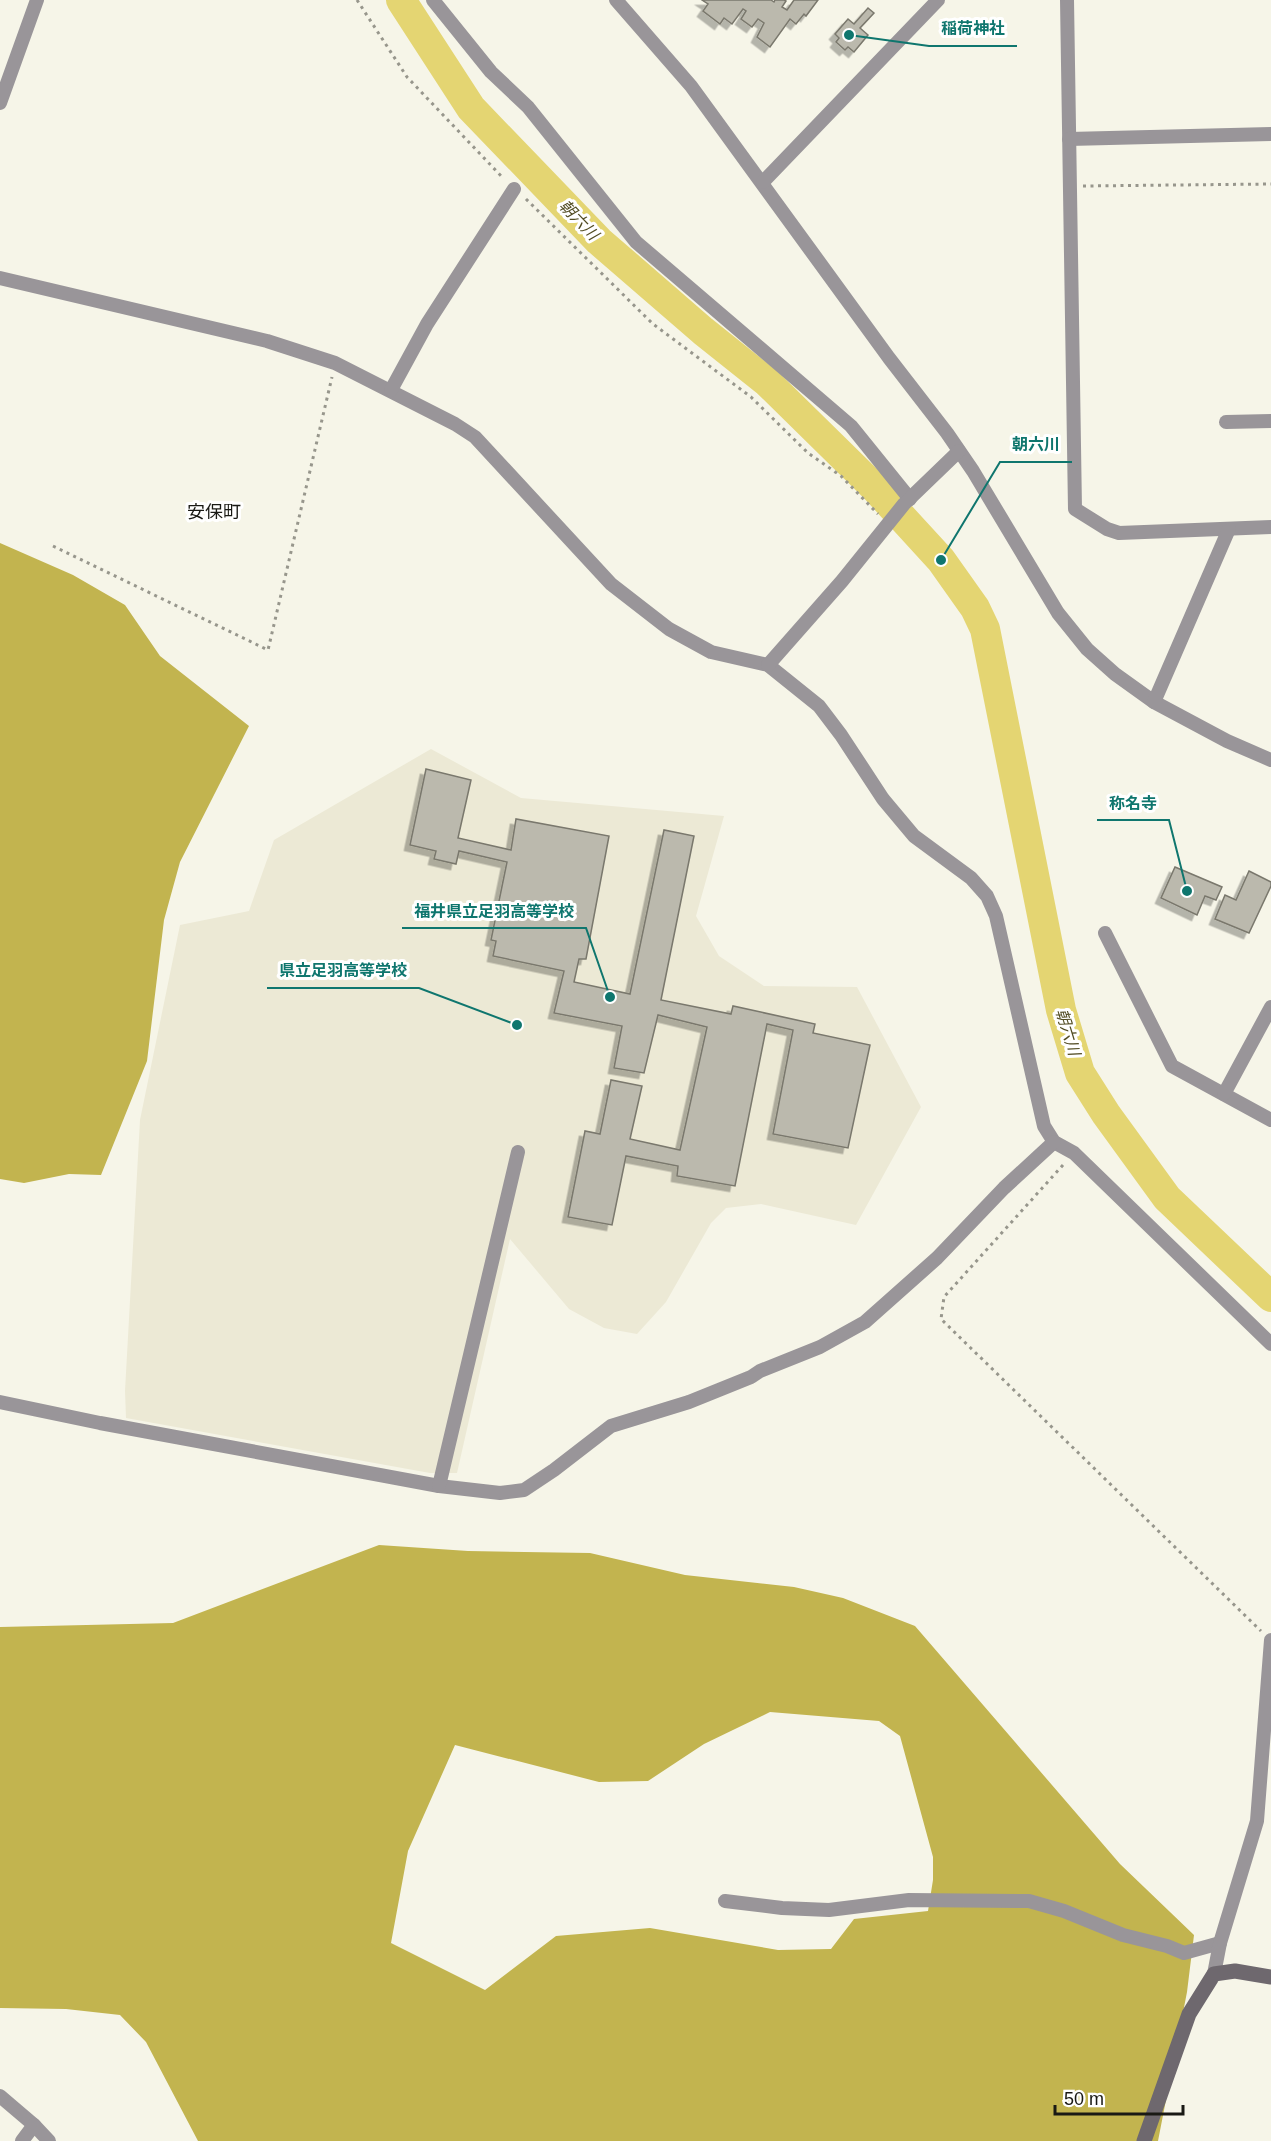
<svg xmlns="http://www.w3.org/2000/svg" width="1271" height="2141" font-family="Helvetica,'Noto Sans JP',sans-serif">
	<style>
		.built { fill: #ece9d5 }
		.forest { fill: #c2b44f; fill-rule: evenodd }
		.lines { fill: none; stroke-linecap: round; stroke-linejoin: round }
		.river { stroke: #e4d572; stroke-width: 30 }
		.building { fill: #bbb9ad; stroke: #7a786d; stroke-width: 1.5; filter: url(#shadow) }
		.path { stroke: #97968c; stroke-width: 3; stroke-dasharray: 3 4.5; stroke-linecap: butt }
		.street { stroke: #999599; stroke-width: 14 }
		.secondary { stroke: #6e686e; stroke-width: 15 }
		.labels { text-anchor: middle; dominant-baseline: central; stroke-width: 6; stroke-linejoin: round; paint-order: stroke }
		.water-label { font-size: 16px; font-style: italic; fill: #524c23; stroke: #fff }
		.quarter-label { font-size: 18px; fill: #191914; stroke: #fff }
		.leader { fill: none; stroke: #0f766e; stroke-width: 2 }
		.callout-dot { fill: #0f766e; stroke: #fff; stroke-width: 2 }
		.callout-label { font-size: 16px; text-anchor: middle; font-weight: bold; fill: #0f766e; stroke: #fff; stroke-width: 6; stroke-linejoin: round; paint-order: stroke }
	</style>
	<defs>
		<filter id="shadow"><feDropShadow dx="-5.5" dy="5.5" stdDeviation="0" flood-color="#0004"/></filter>
	</defs>
	<rect width="100%" height="100%" fill="#f6f5e8"/>
	<polygon class="built" points="431,749 521,798 724,816 696,916 719,956 764,986 857,987 921,1107 856,1225 761,1204 726,1208 711,1223 666,1302 637,1334 604,1328 569,1309 510,1239 457,1473 430,1473 126,1418 125,1391 140,1120 180,925 249,911 274,840"/>
	<g class="forest">
		<polygon points="0,543 73,575 125,605 160,656 249,726 180,862 164,920 147,1061 101,1175 69,1174 24,1183 0,1179"/>
		<path d="M379,1545L468,1551L590,1553L685,1575L794,1587L843,1598L915,1626L1120,1864L1194,1935L1187,1992L1158,2141H198L146,2042L120,2015L66,2009L0,2008V1627L173,1623ZM770,1712L879,1721L900,1736L933,1857V1880L928,1911L854,1919L831,1949L778,1950L650,1928L556,1936L485,1990L391,1943L408,1851L455,1745L599,1782L648,1781L704,1744Z"/>
	</g>
	<g class="lines">
		<polyline class="river" points="401,0 471,108 599,241 703,331 767,382 876,489 941,560 975,608 985,629 1061,1010 1080,1073 1106,1114 1167,1198 1271,1297"/>
	</g>
	<g class="building">
		<polygon points="702,0 771,0 774,2 775,0 784,0 786,1 782,7 787,10 794,0 818,0 806,16 804,14 796,24 790,19 770,47 757,37 764,23 758,19 752,27 741,19 746,11 743,9 732,24 724,18 720,24 703,11 708,4"/>
		<polygon points="868,8 874,13 860,28 868,35 854,52 848,47 845,50 836,42 839,38 835,34 848,19 854,24"/>
		<polygon points="426,769 471,780 458,838 511,850 516,819 609,836 586,959 579,959 574,982 630,994 664,830 694,836 661,1000 731,1014 733,1006 815,1024 813,1033 870,1045 848,1148 773,1134 793,1030 767,1024 735,1186 677,1176 678,1166 626,1156 612,1225 568,1217 585,1131 600,1134 611,1080 642,1086 630,1139 680,1150 707,1027 658,1015 644,1073 614,1068 622,1026 554,1013 564,971 493,956 496,941 491,940 507,862 459,851 456,864 434,859 436,851 410,845"/>
		<polygon points="1175,867 1222,887 1216,900 1205,896 1197,915 1161,898"/>
		<polygon points="1249,871 1271,882 1271,886 1249,933 1215,919 1225,895 1236,900"/>
	</g>
	<g class="lines">
		<g class="path">
			<polyline points="357,0 407,77 503,178"/>
			<polyline points="1083,186 1271,184"/>
			<polyline points="526,199 653,324 751,397 808,453 841,476 878,514"/>
			<polyline points="53,546 268,650 332,377"/>
			<polyline points="1063,1165 944,1297 941,1319 1261,1631"/>
		</g>
		<g class="street">
			<polyline points="433,0 491,72 528,107 636,242 851,426 910,499"/>
			<polyline points="616,0 691,86 889,358 947,433 973,471 1058,613 1087,649 1115,674 1154,702 1227,741 1271,760"/>
			<polyline points="1067,0 1075,509 1107,529 1119,533 1271,527"/>
			<polyline points="0,103 37,0"/>
			<polyline points="1069,139 1271,134"/>
			<polyline points="763,182 938,0"/>
			<polyline points="0,278 267,341 335,363 455,424 475,437 611,584 669,629 711,652 768,665 819,706 841,735 883,799 914,836 971,878 987,896 996,916 1044,1126 1054,1142 1074,1153 1271,1344"/>
			<polyline points="391,390 427,324 514,189"/>
			<polyline points="1226,422 1271,421"/>
			<polyline points="768,665 842,581 904,504 959,451"/>
			<polyline points="1154,702 1229,529"/>
			<polyline points="1105,933 1172,1066 1271,1120"/>
			<polyline points="1224,1094 1271,1007"/>
			<polyline points="0,1402 100,1423 439,1486 500,1493 524,1490 554,1470 611,1426 689,1402 751,1377 760,1371 820,1347 865,1322 937,1258 1004,1188 1054,1142"/>
			<polyline points="439,1486 518,1152"/>
			<polyline points="725,1901 782,1908 829,1910 909,1900 1029,1901 1064,1911 1123,1935 1167,1946 1184,1953 1220,1943"/>
			<polyline points="1214,1974 1220,1943 1257,1821 1271,1640"/>
			<polyline points="0,2096 34,2125 49,2141"/>
			<polyline points="22,2141 34,2125"/>
		</g>
		<polyline class="secondary" points="1144,2141 1189,2014 1214,1974 1235,1971 1271,1977"/>
	</g>
	<g class="labels">
		<g class="water-label">
			<text transform="translate(579 220) rotate(46)">朝六川</text>
			<text transform="translate(1068 1032) rotate(73)">朝六川</text>
		</g>
		<g class="quarter-label">
			<text x="214" y="512">安保町</text>
		</g>
	</g>
	<path class="leader" d="M849 35L929 46H1017M941 560L1000 462H1072M1187 891L1169 820H1097M610 997L586 928H402M517 1025L419 988H267"/>
	<g class="callout-dot">
		<circle cx="849" cy="35" r="6"/>
		<circle cx="941" cy="560" r="6"/>
		<circle cx="1187" cy="891" r="6"/>
		<circle cx="610" cy="997" r="6"/>
		<circle cx="517" cy="1025" r="6"/>
	</g>
	<g class="callout-label">
		<text x="973" y="34">稲荷神社</text>
		<text x="1036" y="450">朝六川</text>
		<text x="1133" y="809">称名寺</text>
		<text x="494" y="917">福井県立足羽高等学校</text>
		<text x="343" y="976">県立足羽高等学校</text>
	</g>
	<path d="M1055 2105v9h128v-9" fill="none" stroke="#191914" stroke-width="3"/>
	<text x="1064" y="2105" font-size="18" fill="#191914" stroke="#ffffff" stroke-width="4.5" paint-order="stroke">50 m</text>
</svg>
